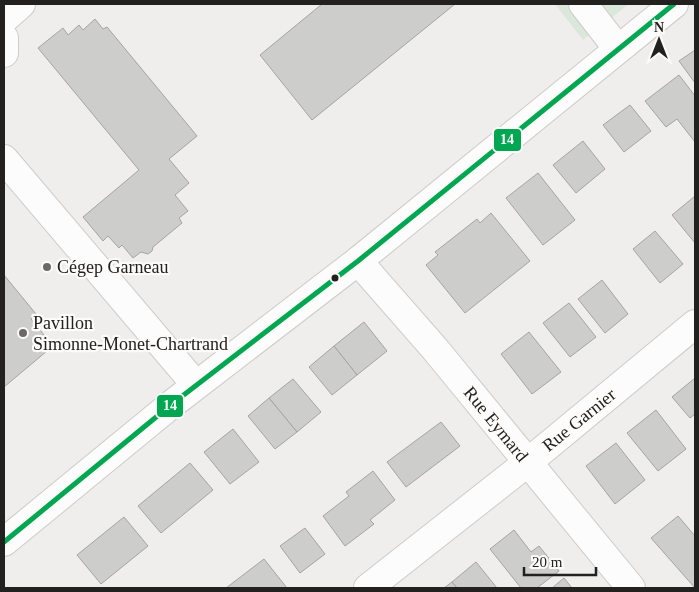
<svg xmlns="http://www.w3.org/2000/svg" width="699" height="592" font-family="Georgia,serif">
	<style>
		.green { fill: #dce7db }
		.building { fill: #cdcdcc; stroke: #a4a4a2 }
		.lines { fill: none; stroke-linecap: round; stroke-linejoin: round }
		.minor-casing { stroke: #cdcccb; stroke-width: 30 }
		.minor { stroke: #fdfcfc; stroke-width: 28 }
		.bus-1-casing { stroke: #fdfbf8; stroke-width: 9 }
		.bus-1 { stroke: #00a651; stroke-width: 5 }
		.poi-dot { fill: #6a6967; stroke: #fdfbf8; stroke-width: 2 }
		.bus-dot { fill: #222120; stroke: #fdfbf8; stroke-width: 2 }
		.labels { text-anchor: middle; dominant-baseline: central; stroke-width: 4.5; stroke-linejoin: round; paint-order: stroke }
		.poi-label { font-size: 18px; fill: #222120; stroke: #fdfbf8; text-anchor: start }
		.street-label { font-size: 18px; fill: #222120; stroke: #fdfbf8 }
		.line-badge { stroke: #fdfbf8; stroke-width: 2 }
		.badge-label { font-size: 14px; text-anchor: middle; font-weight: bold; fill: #fff }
	</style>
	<rect width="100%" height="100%" fill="#efeeec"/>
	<polygon class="green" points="555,4 629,4 583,40"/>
	<g class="building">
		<polygon points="322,4 455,4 312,120 260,55"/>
		<polygon points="95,19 103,29 107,27 197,136 169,159 189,183 175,195 188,211 179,218 182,223 153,247 152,251 148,254 141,252 133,258 122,245 119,248 108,236 103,241 83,217 139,170 38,48 63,28 68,35 79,25 83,30"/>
		<polygon points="695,50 695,83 679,61"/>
		<polygon points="679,75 695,96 695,142 677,119 666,127 645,101"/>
		<polygon points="630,105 651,131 624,152 603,125"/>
		<polygon points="583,141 605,169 576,193 553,165"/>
		<polygon points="538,173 575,220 543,245 506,198"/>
		<polygon points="695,196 695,243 672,215"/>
		<polygon points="491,213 530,261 465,313 426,265 438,255 435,252 477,219 480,223"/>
		<polygon points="655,231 683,264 660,283 633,249"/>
		<polygon points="4,275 36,314 31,319 53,346 4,387"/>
		<polygon points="602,280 628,314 605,333 578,299"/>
		<polygon points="569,303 596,337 570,357 543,323"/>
		<polygon points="364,322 387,351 357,375 334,346"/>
		<polygon points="529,332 561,372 532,394 501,354"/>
		<polygon points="334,346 357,375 332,395 309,367"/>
		<polygon points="695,378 695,414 690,418 672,397"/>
		<polygon points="293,379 321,412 297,432 269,398"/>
		<polygon points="269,398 297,432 275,449 248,416"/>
		<polygon points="656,410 686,449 658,471 627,433"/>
		<polygon points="441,422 460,446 406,487 387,462"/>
		<polygon points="233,429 259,462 230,484 204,452"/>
		<polygon points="616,443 645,480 615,504 586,466"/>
		<polygon points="190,463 213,490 161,533 138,506"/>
		<polygon points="373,471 395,500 370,520 374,524 345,546 323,516 349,496 346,492"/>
		<polygon points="678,516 695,536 695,588 651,538"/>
		<polygon points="124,517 148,546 101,584 77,555"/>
		<polygon points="305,528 325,554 300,573 280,546"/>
		<polygon points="514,530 531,552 539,546 559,571 537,588 521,588 490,549"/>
		<polygon points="264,559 287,588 226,588"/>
		<polygon points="476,562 497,588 457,588 452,582"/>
		<polygon points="564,578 572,588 552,588"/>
		<polygon points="452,582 457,588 444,588"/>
	</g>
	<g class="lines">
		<g class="minor-casing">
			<g id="minor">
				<polyline points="583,4 618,49"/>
				<polyline points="4,19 21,4"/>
				<polyline points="4,38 4,53"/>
				<polyline points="4,159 196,385"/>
				<polyline points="358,261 435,349 631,588"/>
				<polyline points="4,542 172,404 358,261 674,4"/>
				<polyline points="368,588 527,463 695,324"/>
			</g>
		</g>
		<use href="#minor" class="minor"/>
		<g class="bus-1-casing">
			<polyline id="bus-1" points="4,542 172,404 358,261 674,4"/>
		</g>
		<use href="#bus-1" class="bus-1"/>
	</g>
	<g class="poi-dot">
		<circle cx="47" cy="267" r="5"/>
		<circle cx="23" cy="333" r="5"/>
	</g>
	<circle class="bus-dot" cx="335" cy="278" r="4.5"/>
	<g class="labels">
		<g class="poi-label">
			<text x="57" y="267">Cégep Garneau</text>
			<text x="33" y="323">Pavillon<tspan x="33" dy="21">Simonne-Monet-Chartrand</tspan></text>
		</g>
		<g class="street-label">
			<text transform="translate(579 420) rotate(-39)">Rue Garnier</text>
			<text transform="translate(496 424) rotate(51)">Rue Eymard</text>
		</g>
	</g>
	<g class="line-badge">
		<rect x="493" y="128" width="29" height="24" rx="5" fill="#00a651"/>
		<rect x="156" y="394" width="28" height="24" rx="5" fill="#00a651"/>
	</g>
	<g class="badge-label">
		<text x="507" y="144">14</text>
		<text x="170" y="410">14</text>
	</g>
	<rect width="699" height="592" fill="none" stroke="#222120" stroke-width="10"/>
	<g transform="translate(659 40)" stroke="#fdfbf8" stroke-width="4" paint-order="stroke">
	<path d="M0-4L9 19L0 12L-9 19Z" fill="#222120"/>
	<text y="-8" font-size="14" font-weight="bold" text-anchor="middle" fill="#222120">N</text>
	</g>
	<path d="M524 567v8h72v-8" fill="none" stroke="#222120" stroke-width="2.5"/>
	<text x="532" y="567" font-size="15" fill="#222120" stroke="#fdfbf8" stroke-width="4" paint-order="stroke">20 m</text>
</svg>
